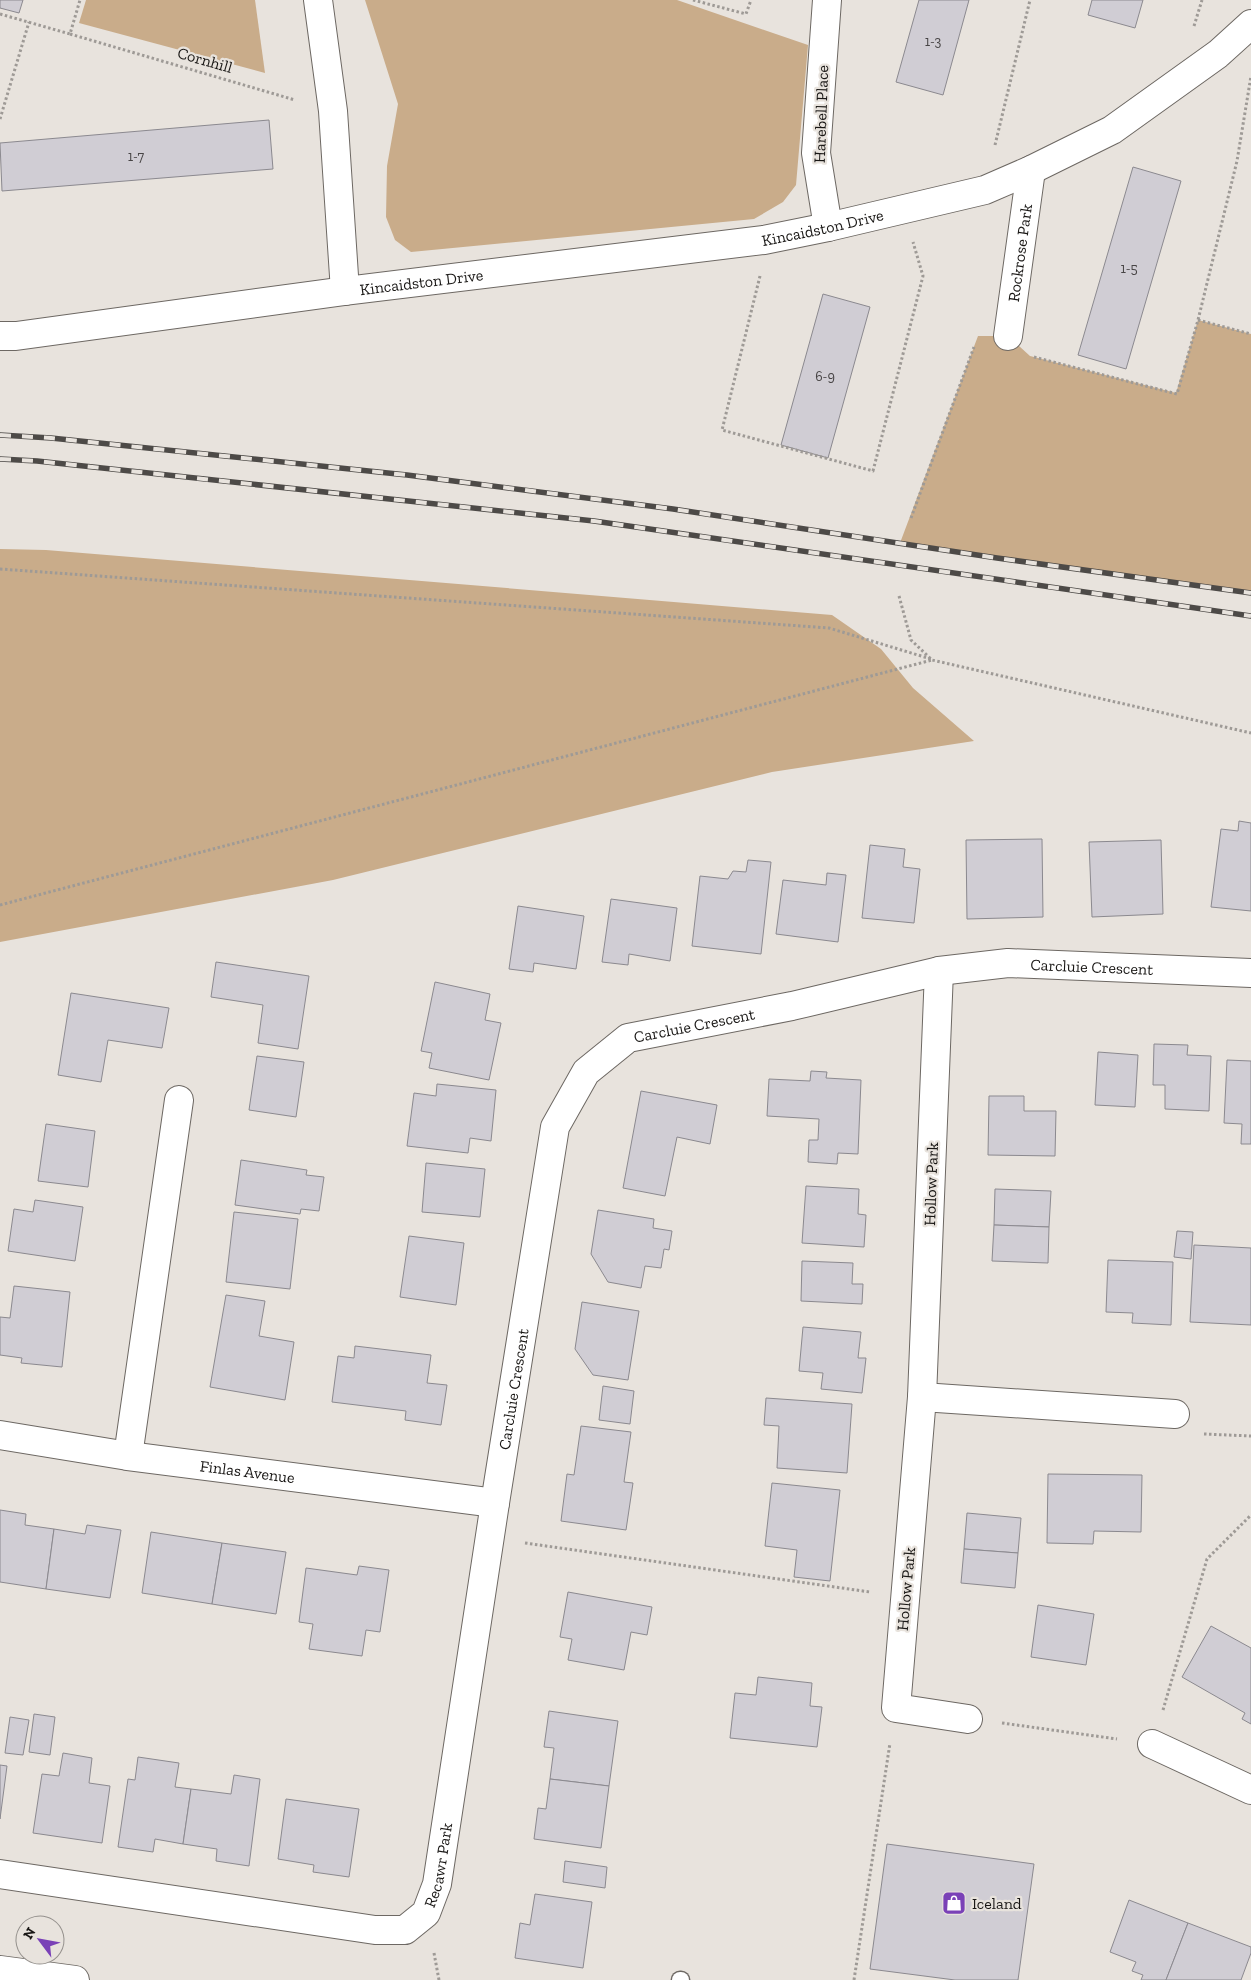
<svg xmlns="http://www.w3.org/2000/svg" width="1251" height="1980" font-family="'Zilla Slab',serif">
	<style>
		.green { fill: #c9ac8a }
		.building { fill: #d0cdd4; stroke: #8b898f }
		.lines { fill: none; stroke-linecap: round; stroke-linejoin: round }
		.lane-casing { stroke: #6d6863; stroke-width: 19 }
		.street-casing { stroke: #6d6863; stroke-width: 30 }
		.secondary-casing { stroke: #6d6863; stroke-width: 30 }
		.primary-casing { stroke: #6d6863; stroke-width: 30 }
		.path { stroke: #9e9a96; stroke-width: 3; stroke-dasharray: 2.5 2.5; stroke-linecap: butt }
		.lane { stroke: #fff; stroke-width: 16 }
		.street { stroke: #fff; stroke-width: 28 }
		.secondary { stroke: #fff; stroke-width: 28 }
		.primary { stroke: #fff; stroke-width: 28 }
		.rail-casing { stroke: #4d4a47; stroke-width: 5.5 }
		.rail { stroke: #e8e3dd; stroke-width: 4; stroke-dasharray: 11; stroke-linecap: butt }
		.labels { text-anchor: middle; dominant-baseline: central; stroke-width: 4.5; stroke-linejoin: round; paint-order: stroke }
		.number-label { font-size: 14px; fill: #474445 }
		.street-label { font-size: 16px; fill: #191715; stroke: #e8e3dd }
		.poi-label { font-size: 16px; fill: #191715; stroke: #e8e3dd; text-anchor: start }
	</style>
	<rect width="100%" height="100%" fill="#e8e3dd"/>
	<g class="green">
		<polygon points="86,0 255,0 265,73 79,23"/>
		<polygon points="365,0 677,0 808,45 796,185 783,202 754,219 411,252 395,240 386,217 387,166 398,104"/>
		<polygon points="1198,320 1251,334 1251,592 900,543 978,336 1008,336 1030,356 1176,393"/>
		<polygon points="0,549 46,550 832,615 881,649 913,688 974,741 772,772 333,880 0,942"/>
	</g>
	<g class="building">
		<polygon points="0,0 23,0 19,13 0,8"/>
		<polygon points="919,0 969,0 943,95 896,82"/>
		<polygon points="1092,0 1143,0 1135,28 1088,15"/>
		<polygon points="269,120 273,169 2,191 0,143"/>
		<polygon points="1133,167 1181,181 1126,369 1078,355"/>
		<polygon points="823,294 870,307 828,458 781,445"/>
		<polygon points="1239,821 1251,823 1251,911 1211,907 1221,829 1238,831"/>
		<polygon points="1042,839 1043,917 967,919 966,840"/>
		<polygon points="1161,840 1163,914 1092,917 1089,842"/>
		<polygon points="870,845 905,849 903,867 920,869 914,923 862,918"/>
		<polygon points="748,860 771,862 761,954 692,946 700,876 728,879 733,871 746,872"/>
		<polygon points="827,873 846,875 838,942 776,934 783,880 826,885"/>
		<polygon points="611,899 677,908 670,961 629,954 628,965 602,962"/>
		<polygon points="518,906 584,916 576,969 534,963 533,972 509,969"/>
		<polygon points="216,962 309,976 298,1049 258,1043 263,1005 211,997"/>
		<polygon points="435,982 490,994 485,1020 501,1023 489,1080 429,1068 432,1053 421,1051"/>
		<polygon points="71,993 169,1008 162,1048 108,1040 101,1082 58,1075"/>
		<polygon points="1154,1044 1188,1045 1187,1055 1211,1056 1209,1111 1165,1109 1165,1085 1153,1085"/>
		<polygon points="1098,1052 1138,1055 1135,1107 1095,1105"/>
		<polygon points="257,1056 304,1062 296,1117 249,1110"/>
		<polygon points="1227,1060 1251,1061 1251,1144 1241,1144 1242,1124 1224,1123"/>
		<polygon points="811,1071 827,1072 826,1078 861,1080 858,1154 838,1153 837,1164 808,1162 809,1140 818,1140 819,1119 767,1116 769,1079 810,1081"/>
		<polygon points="437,1084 496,1090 491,1141 470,1138 468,1153 407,1146 414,1093 436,1096"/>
		<polygon points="641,1091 717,1105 710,1144 677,1137 665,1196 623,1188"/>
		<polygon points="989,1096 1024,1096 1024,1111 1056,1111 1055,1156 988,1155"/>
		<polygon points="46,1124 95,1131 88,1187 38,1181"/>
		<polygon points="241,1160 307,1170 306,1175 324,1177 319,1211 301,1209 300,1214 235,1205"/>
		<polygon points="426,1163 485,1169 480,1217 422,1212"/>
		<polygon points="806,1186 859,1189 858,1214 866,1215 864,1247 802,1243"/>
		<polygon points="995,1189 1051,1191 1049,1227 994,1225"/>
		<polygon points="35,1200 83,1207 75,1261 8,1251 14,1209 33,1212"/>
		<polygon points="598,1210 654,1219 653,1228 672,1231 669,1250 664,1249 661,1268 645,1266 641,1288 608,1282 591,1254"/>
		<polygon points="234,1212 298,1219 290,1289 226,1282"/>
		<polygon points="994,1225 1049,1227 1048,1263 992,1261"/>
		<polygon points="1177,1231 1193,1232 1191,1259 1174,1257"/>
		<polygon points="409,1236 464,1243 456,1305 400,1297"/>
		<polygon points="1194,1245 1251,1248 1251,1325 1190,1322"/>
		<polygon points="1108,1260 1173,1262 1171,1325 1132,1323 1133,1313 1106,1312"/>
		<polygon points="802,1261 853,1263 852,1284 863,1284 862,1304 801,1301"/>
		<polygon points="14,1286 70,1292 62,1367 21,1363 22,1358 0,1355 0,1317 10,1318"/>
		<polygon points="226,1295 265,1301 259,1336 294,1342 285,1400 210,1387"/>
		<polygon points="582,1302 639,1311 628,1380 593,1375 575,1349"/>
		<polygon points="803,1327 861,1332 858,1358 866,1358 862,1393 821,1389 823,1373 799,1371"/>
		<polygon points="355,1346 431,1355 427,1383 447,1385 441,1425 405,1420 406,1411 332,1402 338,1356 354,1358"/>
		<polygon points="603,1386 634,1391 630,1424 599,1420"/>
		<polygon points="766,1398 852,1404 847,1473 777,1468 779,1426 764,1425"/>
		<polygon points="581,1426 631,1432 624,1482 633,1483 626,1530 561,1521 567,1474 574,1475"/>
		<polygon points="1048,1474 1142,1475 1141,1532 1094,1531 1093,1544 1047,1543"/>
		<polygon points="772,1483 840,1490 830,1581 794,1577 797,1550 765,1546"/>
		<polygon points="0,1510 26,1514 25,1525 54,1529 46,1589 0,1582"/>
		<polygon points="967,1513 1021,1518 1018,1553 964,1549"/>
		<polygon points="87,1525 121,1530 110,1598 46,1589 54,1529 85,1534"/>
		<polygon points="151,1532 222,1543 212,1604 142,1593"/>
		<polygon points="222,1543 286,1552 276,1614 212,1604"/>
		<polygon points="964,1549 1018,1553 1015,1588 961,1583"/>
		<polygon points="359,1566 389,1570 380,1632 366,1630 362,1656 309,1649 313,1624 299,1622 306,1568 357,1575"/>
		<polygon points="568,1592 652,1607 647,1635 631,1632 624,1670 568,1660 572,1639 560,1637"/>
		<polygon points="1038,1605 1094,1614 1086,1665 1031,1657"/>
		<polygon points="1211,1626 1251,1648 1251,1724 1242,1719 1245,1713 1182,1677"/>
		<polygon points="758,1677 812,1683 810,1706 822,1707 817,1747 730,1738 735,1693 756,1695"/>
		<polygon points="549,1711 618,1721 609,1786 550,1779 554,1748 544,1747"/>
		<polygon points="34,1714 55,1717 50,1755 29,1752"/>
		<polygon points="10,1717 29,1720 23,1755 5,1753"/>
		<polygon points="63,1753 92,1758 89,1783 110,1786 102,1843 33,1833 42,1774 59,1776"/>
		<polygon points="138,1757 179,1763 175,1787 191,1789 183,1844 155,1839 153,1852 118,1847 128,1779 135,1780"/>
		<polygon points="0,1765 7,1766 0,1819"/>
		<polygon points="234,1775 260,1779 249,1866 216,1861 217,1849 183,1844 191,1789 231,1794"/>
		<polygon points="550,1779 609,1786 601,1848 534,1839 538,1808 546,1809"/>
		<polygon points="286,1799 359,1809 349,1877 313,1872 314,1865 278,1859"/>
		<polygon points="887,1844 1034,1864 1018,1980 955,1980 870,1969"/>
		<polygon points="565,1861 607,1867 605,1888 563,1882"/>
		<polygon points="535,1894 592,1902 583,1968 515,1958 520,1923 530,1925"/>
		<polygon points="1129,1900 1188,1923 1166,1980 1141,1980 1143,1975 1132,1971 1136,1962 1110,1952"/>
		<polygon points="1188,1923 1251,1947 1251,1953 1241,1980 1166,1980"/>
	</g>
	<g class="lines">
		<g class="lane-casing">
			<polyline id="lane" points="680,1980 681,1980"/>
		</g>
		<g class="street-casing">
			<g id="street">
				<polyline points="318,0 333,111 345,291"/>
				<polyline points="827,0 816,153 828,227"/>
				<path id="s1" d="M1008,336L1031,170"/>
				<polyline points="939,971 922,1397 896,1708 968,1719"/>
				<polyline points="922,1397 1175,1414"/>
				<path id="s2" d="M0,1435L128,1456L495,1503"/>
				<polyline points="128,1456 179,1100"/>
				<polyline points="1152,1744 1251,1790"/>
				<path id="s3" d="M0,1874L375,1930H405L426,1913L437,1884L495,1503L555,1127L586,1072L628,1038L792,1006L939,971L1008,963L1251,973"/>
			</g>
		</g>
		<g class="secondary-casing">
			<g id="secondary">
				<path id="s4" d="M0,336H16L345,291L764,240L828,227L985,190L1031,170L1112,130L1218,54L1251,24"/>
			</g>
		</g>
		<g class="primary-casing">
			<polyline id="primary" points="0,1970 75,1980"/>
		</g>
		<g class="path">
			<polyline points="693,0 746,14 751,0"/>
			<polyline points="0,14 70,34 80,0"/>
			<polyline points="1194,26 1202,0"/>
			<polyline points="70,34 295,100"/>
			<polyline points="0,119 29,22"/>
			<polyline points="995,145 1030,0"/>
			<polyline points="760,276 722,430 873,471 923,276 913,242"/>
			<polyline points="1198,320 1251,334"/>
			<polyline points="1034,357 1177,394 1198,320 1237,161 1251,76"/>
			<polyline points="911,518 974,347"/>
			<polyline points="0,569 829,628 931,659"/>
			<polyline points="899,596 911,640 932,660 1251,733"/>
			<polyline points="0,905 932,660"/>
			<polyline points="1204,1434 1251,1436"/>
			<polyline points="525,1543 870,1592"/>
			<polyline points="1163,1710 1207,1559 1251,1515"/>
			<polyline points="1002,1723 1117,1739"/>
			<polyline points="434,1953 439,1980"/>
			<polyline points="854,1980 890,1743"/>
		</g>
		<use href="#lane" class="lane"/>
		<use href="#street" class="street"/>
		<use href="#secondary" class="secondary"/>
		<use href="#primary" class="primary"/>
		<g class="rail-casing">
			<g id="rail">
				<polyline points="0,435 51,438 407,475 673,509 997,558 1251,593"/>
				<polyline points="0,459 37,461 594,521 1251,616"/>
			</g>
		</g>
		<use href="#rail" class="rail"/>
	</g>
	<defs>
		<g id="shop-square" transform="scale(1.25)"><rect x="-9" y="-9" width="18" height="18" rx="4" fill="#7a41b7" stroke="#e8e3dd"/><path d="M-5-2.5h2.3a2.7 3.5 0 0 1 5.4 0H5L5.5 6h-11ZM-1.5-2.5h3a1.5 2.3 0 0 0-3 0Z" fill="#fff"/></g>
	</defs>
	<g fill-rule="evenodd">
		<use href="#shop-square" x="954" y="1903"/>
	</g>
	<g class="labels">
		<g class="number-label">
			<text x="933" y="41">1-3</text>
			<text x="136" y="156">1-7</text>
			<text x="1129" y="268">1-5</text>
			<text x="825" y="376">6-9</text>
		</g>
		<g class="street-label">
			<text transform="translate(205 60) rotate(16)">Cornhill</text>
			<text transform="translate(821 114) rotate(-88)">Harebell Place</text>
			<text stroke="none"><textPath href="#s4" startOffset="830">Kincaidston Drive</textPath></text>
			<text stroke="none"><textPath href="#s1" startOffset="84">Rockrose Park</textPath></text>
			<text stroke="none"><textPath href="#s4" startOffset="425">Kincaidston Drive</textPath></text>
			<text stroke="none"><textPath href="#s3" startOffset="1822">Carcluie Crescent</textPath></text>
			<text stroke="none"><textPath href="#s3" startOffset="1418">Carcluie Crescent</textPath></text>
			<text transform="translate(931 1184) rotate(-88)">Hollow Park</text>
			<text stroke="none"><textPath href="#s3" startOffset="968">Carcluie Crescent</textPath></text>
			<text stroke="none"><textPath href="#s2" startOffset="250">Finlas Avenue</textPath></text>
			<text transform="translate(906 1589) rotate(-85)">Hollow Park</text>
			<text stroke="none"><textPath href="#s3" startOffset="486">Recawr Park</textPath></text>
		</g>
		<g class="poi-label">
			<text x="972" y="1903">Iceland</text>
		</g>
	</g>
	<g transform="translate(40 1940) rotate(302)"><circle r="24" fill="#e8e3dd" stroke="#95918d"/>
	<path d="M0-4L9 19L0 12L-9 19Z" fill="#7a41b7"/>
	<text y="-8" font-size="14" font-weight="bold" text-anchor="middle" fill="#191715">N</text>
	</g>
</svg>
